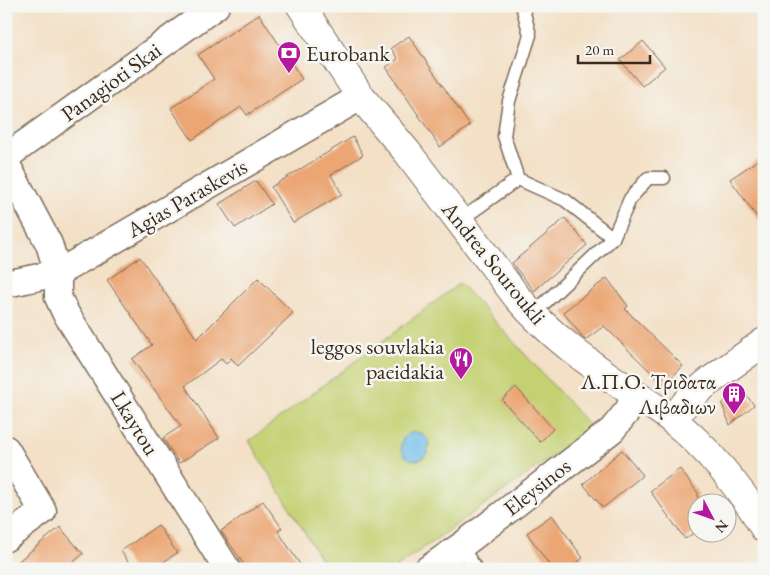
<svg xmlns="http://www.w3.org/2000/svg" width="770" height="575" font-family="'EB Garamond',serif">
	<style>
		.green { fill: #c4d173; stroke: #807e48 }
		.water { fill: #70bfeb; stroke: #567484 }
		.building { fill: #eba673 }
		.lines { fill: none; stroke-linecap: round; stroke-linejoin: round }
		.lane-casing { stroke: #7b6a59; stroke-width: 15 }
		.street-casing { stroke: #7b6a59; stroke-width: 29 }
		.secondary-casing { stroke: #7b6a59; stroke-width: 30 }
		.lane { stroke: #fff; stroke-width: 12 }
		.street { stroke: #fff; stroke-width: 26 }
		.secondary { stroke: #fff; stroke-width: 28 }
		.labels { text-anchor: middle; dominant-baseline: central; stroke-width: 5; stroke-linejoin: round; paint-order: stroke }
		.poi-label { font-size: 22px; fill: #3b2a1e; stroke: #f6f6f2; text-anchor: end }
		.street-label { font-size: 22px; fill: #3b2a1e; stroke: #f6f6f2 }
	</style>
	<rect width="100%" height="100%" fill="#f6f6f2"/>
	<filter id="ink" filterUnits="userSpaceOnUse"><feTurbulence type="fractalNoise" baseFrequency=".02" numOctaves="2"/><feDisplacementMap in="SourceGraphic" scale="10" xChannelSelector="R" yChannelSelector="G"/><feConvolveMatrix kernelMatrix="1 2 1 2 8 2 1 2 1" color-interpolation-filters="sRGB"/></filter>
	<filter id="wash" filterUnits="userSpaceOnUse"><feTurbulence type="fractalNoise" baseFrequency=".0096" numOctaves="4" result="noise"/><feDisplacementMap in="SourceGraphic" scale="20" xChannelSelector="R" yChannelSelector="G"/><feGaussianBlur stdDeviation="1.12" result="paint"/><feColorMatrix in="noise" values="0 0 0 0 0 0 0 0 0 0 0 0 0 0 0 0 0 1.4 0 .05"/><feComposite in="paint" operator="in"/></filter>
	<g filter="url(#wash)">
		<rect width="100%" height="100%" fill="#f3e0c6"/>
		<polygon class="green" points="460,283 592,428 394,569 327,569 249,441"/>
		<circle class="water" cx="415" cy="446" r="14"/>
		<g id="blocks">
			<g class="building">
				<polygon points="259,14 302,79 247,115 241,107 192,140 171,108 214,79 198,55"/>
				<polygon points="409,36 470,126 440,147 386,67 398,59 391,48"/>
				<polygon points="643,41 665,67 642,86 620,60"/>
				<polygon points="353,137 363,155 331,175 342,194 293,223 271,187"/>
				<polygon points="764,156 764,227 730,179"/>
				<polygon points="256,181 272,204 235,228 219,204"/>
				<polygon points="565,218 587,245 534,291 512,263"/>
				<polygon points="140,257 197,339 258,278 293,313 238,366 231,358 226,364 221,359 185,386 219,438 179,463 163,438 181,426 132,359 152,345 107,280"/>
				<polygon points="607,278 628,306 625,309 683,366 664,385 604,326 585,340 563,312"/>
				<polygon points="739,386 754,405 730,425 722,404"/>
				<polygon points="516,387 553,429 540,442 502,400"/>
				<polygon points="622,450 643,475 603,508 583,484"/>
				<polygon points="680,469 698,493 698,530 685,539 650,491"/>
				<polygon points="263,501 282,528 278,531 303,569 247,569 221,531"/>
				<polygon points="552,515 583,558 569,569 552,569 527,533"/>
				<polygon points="158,525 177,553 153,569 133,569 121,551"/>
				<polygon points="60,527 83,554 65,569 9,569"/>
			</g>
		</g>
	</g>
	<g filter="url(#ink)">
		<use href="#blocks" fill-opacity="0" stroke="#7b6a59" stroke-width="1"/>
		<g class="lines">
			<g class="lane-casing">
				<g id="lane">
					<polyline points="522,6 530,35 509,101 504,136 518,179 565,200 613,238"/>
					<polyline points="459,221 518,179"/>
					<polyline points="532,315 613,238 630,199 648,178 664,178"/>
					<polyline points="461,546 476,569"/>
				</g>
			</g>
			<g class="street-casing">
				<g id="street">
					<polyline points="6,157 216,6"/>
					<polyline points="6,163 49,244 58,273 58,297 65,312 227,569"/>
					<polyline points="6,284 58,273 350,103 360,96"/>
					<polyline points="6,449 43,511 6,538"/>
					<polyline points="428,569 461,546 612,430 629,409 634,394"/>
				</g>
			</g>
			<g class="secondary-casing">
				<g id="secondary">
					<path d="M301,6L360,96L408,153L517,297C550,336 591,365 633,393C646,402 659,409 671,419C704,444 744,492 764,528"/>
					<polyline points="672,419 692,396 707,383 764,342"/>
				</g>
			</g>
			<use href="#lane" class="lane"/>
			<use href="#street" class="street"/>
			<use href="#secondary" class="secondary"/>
		</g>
	</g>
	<defs>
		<g id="bank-pin" transform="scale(1.25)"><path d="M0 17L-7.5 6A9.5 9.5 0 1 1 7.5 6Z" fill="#b5179e" stroke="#f6f6f2"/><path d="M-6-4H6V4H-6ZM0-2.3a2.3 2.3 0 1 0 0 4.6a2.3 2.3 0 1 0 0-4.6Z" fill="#fff"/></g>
		<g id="restaurant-pin" transform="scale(1.25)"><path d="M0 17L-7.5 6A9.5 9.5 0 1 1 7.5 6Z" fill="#b5179e" stroke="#f6f6f2"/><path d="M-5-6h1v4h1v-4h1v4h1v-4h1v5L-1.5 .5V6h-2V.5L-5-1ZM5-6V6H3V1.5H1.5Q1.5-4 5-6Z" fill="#fff"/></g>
		<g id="building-pin" transform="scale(1.25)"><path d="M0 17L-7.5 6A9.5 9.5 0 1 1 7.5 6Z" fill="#b5179e" stroke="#f6f6f2"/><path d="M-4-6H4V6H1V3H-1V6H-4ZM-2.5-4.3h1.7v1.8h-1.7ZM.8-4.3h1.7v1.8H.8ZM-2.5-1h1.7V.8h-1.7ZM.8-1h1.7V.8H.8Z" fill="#fff"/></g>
	</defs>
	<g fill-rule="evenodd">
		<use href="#bank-pin" x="289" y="53"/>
		<use href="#restaurant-pin" x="461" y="359"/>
		<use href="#building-pin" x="734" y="394"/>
	</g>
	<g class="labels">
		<g class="poi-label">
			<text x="306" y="53" text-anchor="start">Eurobank</text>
			<text x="444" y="346">leggos souvlakia<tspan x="444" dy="25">paeidakia</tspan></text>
			<text x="716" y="381">Λ.Π.Ο. Τριδατα<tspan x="716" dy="25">Λιβαδιων</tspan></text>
		</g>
		<g class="street-label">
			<text transform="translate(111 82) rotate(-36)">Panagioti Skai</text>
			<text transform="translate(187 198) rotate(-30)">Agias Paraskevis</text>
			<text transform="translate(494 263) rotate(51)">Andrea Souroukli</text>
			<text transform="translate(135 423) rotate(58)">Lkaytou</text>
			<text transform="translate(537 487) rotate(-38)">Eleysinos</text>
		</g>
	</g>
	<rect width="770" height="575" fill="none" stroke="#f6f6f2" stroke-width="25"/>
	<g transform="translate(712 518) rotate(131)"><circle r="24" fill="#f6f6f2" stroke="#aba49d"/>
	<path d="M0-4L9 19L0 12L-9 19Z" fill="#b5179e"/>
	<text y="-8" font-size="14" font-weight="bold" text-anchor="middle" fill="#3b2a1e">N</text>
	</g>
	<path d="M578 55v8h72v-8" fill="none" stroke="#3b2a1e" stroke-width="2.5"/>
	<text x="585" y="55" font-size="15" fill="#3b2a1e" stroke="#f6f6f2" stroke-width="4" paint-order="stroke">20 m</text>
</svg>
